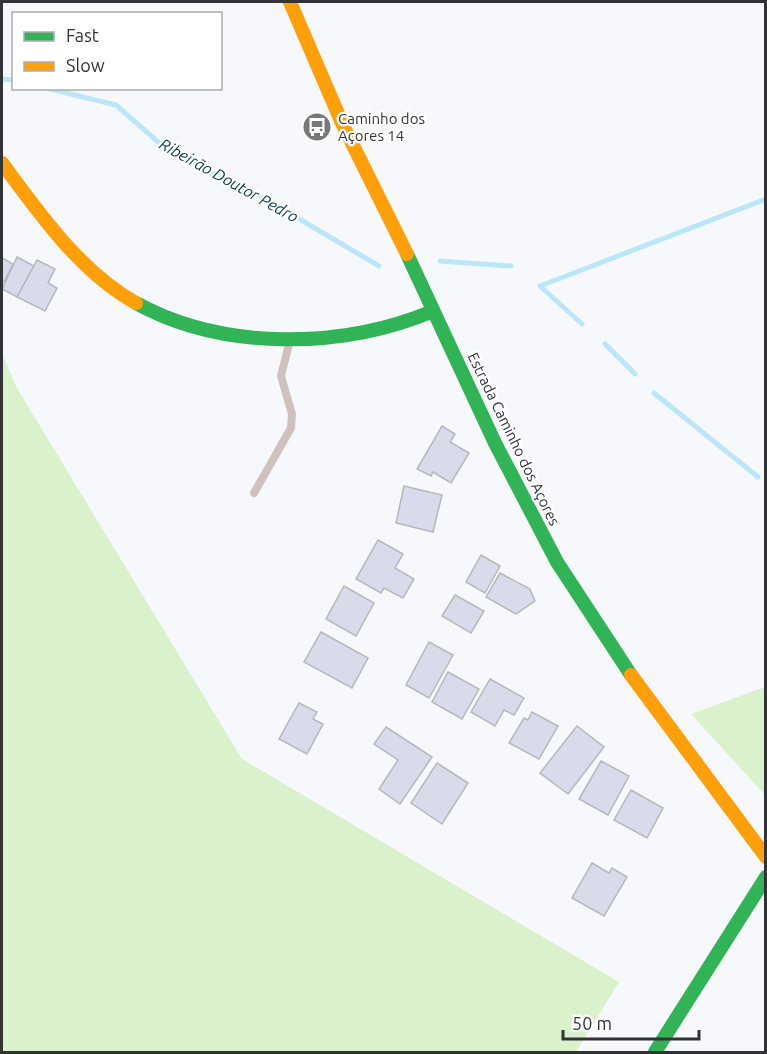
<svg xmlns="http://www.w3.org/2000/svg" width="767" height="1054" font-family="Ubuntu,sans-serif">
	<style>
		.green { fill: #daf2cc }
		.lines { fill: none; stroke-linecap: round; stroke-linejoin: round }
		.stream { stroke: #bae6fa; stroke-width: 5 }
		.building { fill: #d7dbea; stroke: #b7b8bc; stroke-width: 1.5 }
		.lane { stroke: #cfc2be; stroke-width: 8 }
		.fast { stroke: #30b455; stroke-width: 14 }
		.slow { stroke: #ff9f0a; stroke-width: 14 }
		.labels { text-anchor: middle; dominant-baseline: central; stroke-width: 4.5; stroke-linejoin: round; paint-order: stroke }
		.poi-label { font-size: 15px; fill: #323337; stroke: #fff; text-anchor: start }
		.street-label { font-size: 15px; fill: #323337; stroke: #fff }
		.water-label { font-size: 16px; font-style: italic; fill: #02384b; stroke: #fff }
	</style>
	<rect width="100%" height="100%" fill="#f7f8fc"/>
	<g class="green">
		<polygon points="2,354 17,388 242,759 619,982 576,1052 2,1052"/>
		<polygon points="765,687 766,687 765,795 691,714"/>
	</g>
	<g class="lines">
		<g class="stream">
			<polyline points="2,79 14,80"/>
			<polyline points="46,88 116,105 157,141 193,164 262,197 379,266"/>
			<polyline points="440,261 511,266"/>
			<polyline points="582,324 540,286 766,199"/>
			<polyline points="605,344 635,374"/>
			<polyline points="654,393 758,477"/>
		</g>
	</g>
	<g class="building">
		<polygon points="17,257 34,266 17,297 2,289"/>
		<polygon points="2,258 13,264 4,282 2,281"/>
		<polygon points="37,260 55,269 48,283 57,288 45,311 17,297"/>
		<polygon points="442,426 455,434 450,442 469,453 451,483 433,472 431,476 417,469"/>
		<polygon points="404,486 442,495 433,532 396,523"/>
		<polygon points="378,540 403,554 395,568 414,579 403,598 384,588 381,593 356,579"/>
		<polygon points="481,555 500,566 485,593 466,582"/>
		<polygon points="500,573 530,589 535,601 516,614 486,597"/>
		<polygon points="344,586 374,603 356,636 326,619"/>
		<polygon points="455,595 484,611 471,633 442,616"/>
		<polygon points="321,632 368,658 352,688 304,662"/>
		<polygon points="429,642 453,655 429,698 406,685"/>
		<polygon points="448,672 479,689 462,719 432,702"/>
		<polygon points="490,679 524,698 514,715 504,710 495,726 471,712"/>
		<polygon points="299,703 317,712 313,719 323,724 307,754 279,739"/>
		<polygon points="532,712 558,726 539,759 509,743 524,718 528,720"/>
		<polygon points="577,726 604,747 568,794 540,773"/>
		<polygon points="386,727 432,757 400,804 379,789 398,760 374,744"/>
		<polygon points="601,761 629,776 608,815 579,799"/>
		<polygon points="437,763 468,783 442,824 411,803"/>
		<polygon points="631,790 663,808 647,838 614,820"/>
		<polygon points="592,863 609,873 612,868 627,877 604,916 572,898"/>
	</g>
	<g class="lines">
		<polyline class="lane" points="254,493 291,428 292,414 281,376 290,340"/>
		<g class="fast">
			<polyline points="407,254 495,443 557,562 631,675"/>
			<path d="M136,303C223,351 343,349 433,311"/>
			<polyline points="655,1052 766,877"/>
		</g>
		<g class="slow">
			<polyline points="290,2 342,123 407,254"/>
			<path d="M2,163C40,214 80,272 136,303"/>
			<polyline points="631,675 766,857"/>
		</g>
	</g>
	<defs>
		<g id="bus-disc" transform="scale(1.5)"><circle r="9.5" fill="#77787c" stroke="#fff"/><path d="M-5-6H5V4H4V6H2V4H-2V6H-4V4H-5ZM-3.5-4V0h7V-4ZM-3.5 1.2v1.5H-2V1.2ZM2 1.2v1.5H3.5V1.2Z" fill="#fff"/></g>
	</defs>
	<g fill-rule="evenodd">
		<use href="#bus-disc" x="317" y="127"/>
	</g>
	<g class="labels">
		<g class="poi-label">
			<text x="338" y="118">Caminho dos<tspan x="338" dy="17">Açores 14</tspan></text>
		</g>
		<g class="street-label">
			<text transform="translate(514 439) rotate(64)">Estrada Caminho dos Açores</text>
		</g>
		<g class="water-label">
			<text transform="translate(229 180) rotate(29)">Ribeirão Doutor Pedro</text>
		</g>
	</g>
	<rect width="767" height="1054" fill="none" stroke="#323337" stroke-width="6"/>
	<rect x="12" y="12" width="210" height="78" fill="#ffffff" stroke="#adadaf" stroke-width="1.5"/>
	<rect x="24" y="32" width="30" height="9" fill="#30b455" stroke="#adadaf" stroke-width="1.5"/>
	<text x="66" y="42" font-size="18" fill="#323337">Fast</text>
	<rect x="24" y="62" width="30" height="9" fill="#ff9f0a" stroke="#adadaf" stroke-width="1.5"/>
	<text x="66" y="72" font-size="18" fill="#323337">Slow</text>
	<path d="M563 1030v9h136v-9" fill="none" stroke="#323337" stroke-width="3"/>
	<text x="572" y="1030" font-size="18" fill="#323337" stroke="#ffffff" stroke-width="4.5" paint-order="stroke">50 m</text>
</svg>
